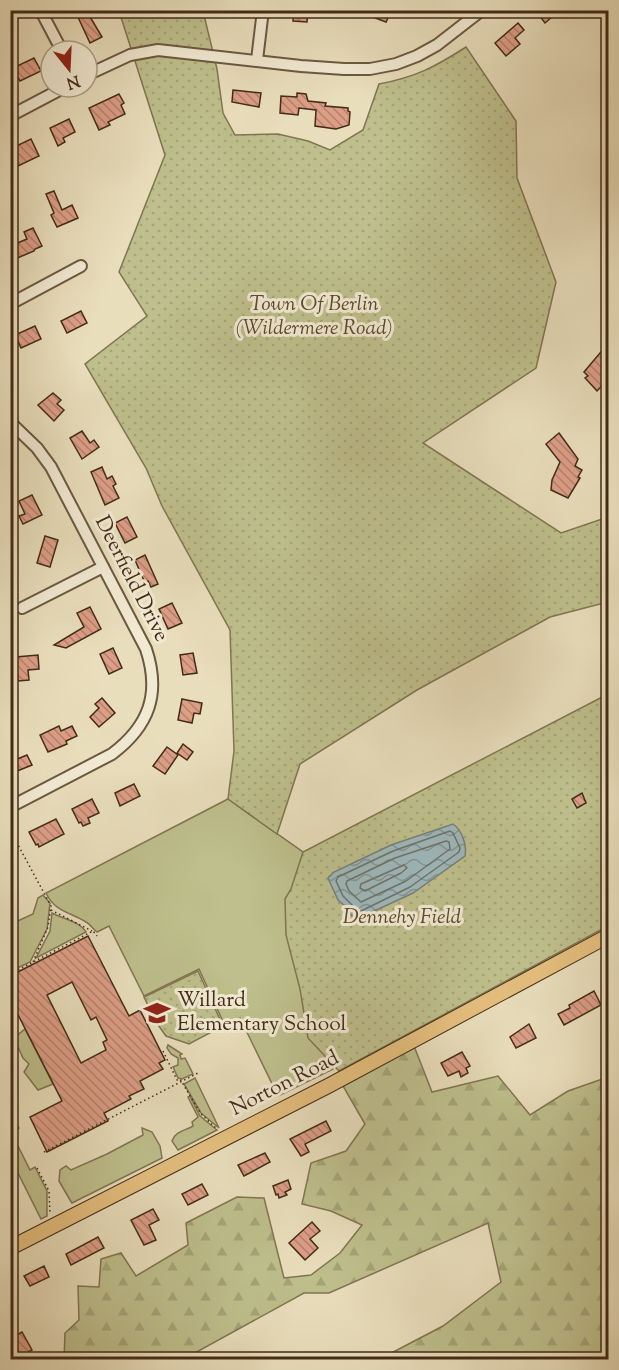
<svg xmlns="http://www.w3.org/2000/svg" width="619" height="1370" font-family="'Sorts Mill Goudy',serif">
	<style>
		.grass { fill: #bebf8c; stroke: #807552; stroke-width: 1.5 }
		.forest { fill: url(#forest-firs); stroke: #807552; stroke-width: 1.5 }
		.park { fill: url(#park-dots); stroke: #807552; stroke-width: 1.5 }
		.water { fill: url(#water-waves); stroke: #79807a; stroke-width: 1.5 }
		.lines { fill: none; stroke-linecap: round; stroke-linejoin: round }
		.shore { stroke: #70726a; stroke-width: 1.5 }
		.building { fill: url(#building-back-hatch); stroke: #422b17; stroke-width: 1.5; fill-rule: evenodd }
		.minor-casing { stroke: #6c5840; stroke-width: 14 }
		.major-casing { stroke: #422b17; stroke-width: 16 }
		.path { stroke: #422b17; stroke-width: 1.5; stroke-dasharray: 1.5 3; stroke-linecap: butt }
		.minor { stroke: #f1ead3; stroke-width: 10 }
		.major { stroke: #e4bf7e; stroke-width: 14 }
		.labels { text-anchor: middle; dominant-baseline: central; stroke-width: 6; stroke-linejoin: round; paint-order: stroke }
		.park-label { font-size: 21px; font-style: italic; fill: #5b492e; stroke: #f1ead3 }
		.street-label { font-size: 21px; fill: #422b17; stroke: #f1ead3 }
		.poi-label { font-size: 21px; fill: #422b17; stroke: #f1ead3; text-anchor: start }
	</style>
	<defs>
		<pattern id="forest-firs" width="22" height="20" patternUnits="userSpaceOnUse" patternTransform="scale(1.5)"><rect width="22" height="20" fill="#bebf8c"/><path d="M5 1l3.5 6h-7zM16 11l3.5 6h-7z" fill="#a4a478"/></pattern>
		<pattern id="park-dots" width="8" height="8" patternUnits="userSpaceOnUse" patternTransform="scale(1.5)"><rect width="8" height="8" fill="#bebf8c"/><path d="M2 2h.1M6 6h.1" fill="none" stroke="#a4a478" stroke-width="1.8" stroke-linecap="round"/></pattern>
		<pattern id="water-waves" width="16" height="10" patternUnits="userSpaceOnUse" patternTransform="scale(1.5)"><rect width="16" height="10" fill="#9db9bc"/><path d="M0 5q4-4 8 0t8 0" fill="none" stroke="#829798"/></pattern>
		<pattern id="building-back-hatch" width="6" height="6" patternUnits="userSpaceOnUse" patternTransform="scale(1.5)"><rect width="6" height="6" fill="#dd9e86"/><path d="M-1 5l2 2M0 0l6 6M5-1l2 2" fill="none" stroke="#b5816d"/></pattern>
	</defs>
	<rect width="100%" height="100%" fill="#e9debc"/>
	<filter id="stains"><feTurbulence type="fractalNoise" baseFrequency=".00333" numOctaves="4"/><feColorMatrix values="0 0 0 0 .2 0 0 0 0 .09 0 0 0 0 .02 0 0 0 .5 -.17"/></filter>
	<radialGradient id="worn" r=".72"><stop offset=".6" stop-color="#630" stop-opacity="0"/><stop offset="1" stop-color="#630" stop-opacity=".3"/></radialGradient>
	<g class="grass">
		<path d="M228,799L303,852L333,1069L278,1096L240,1018L225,1026L199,969L144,996L109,926L97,932C93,929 90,924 86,922C70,912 55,912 46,893Z"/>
		<polygon points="43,895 50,903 47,929 30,962 11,971 11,924 33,914 38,898"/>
		<path d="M52,913C63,919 79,921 86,932L36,958L50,931Z"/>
		<polygon points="25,1029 53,1084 38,1090 24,1072 29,1064 23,1058 14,1038"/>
		<polygon points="168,1045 182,1054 180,1055 181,1059 185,1058 193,1074 182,1079 178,1078 173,1067 178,1065 178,1058 171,1054 167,1048"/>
		<polygon points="195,1078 219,1128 201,1113 184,1084"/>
		<path d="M190,1096L200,1116L217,1130L178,1150L172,1141C175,1131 185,1131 193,1126L192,1122L198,1117L188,1097Z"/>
		<polygon points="11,1117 13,1117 19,1128 12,1134 30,1170 35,1167 47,1191 47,1216 41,1219 11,1159"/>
		<polygon points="142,1128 152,1132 160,1146 162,1158 72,1203 70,1200 59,1181 60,1170 66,1166 71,1170 107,1154 143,1135"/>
	</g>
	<polygon class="forest" points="414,1046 432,1092 498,1076 530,1115 568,1091 608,1077 608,1359 380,1359 443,1326 501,1282 488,1223 329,1293 304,1293 184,1359 64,1360 65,1333 79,1320 78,1286 99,1287 101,1259 121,1253 136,1276 188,1245 186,1223 237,1197 264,1198 284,1278 311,1275 340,1253 362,1225 331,1211 302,1204 311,1163 346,1151 365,1124 343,1086"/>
	<g class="park">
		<path d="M119,11H203L217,69L223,113L235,135L278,134L308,141L330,150L363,130L379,84C416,77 435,67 466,47L516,121L517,178L556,282L536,368L423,443L561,533L608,517V602L550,617L417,690L300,764L277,834L228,799L234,751L230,630L162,506L146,468L85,364L147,316L119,272L165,155Z"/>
		<polygon points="608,694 608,926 339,1071 308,1038 300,989 286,935 285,899 291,889 303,852"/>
		<polygon points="198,971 223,1026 189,1044 166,1036 156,1022 144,997"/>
	</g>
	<path class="water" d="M453,824C462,830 467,845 465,856L413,893L355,920L345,906L338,900L328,878L334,872L391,845Z"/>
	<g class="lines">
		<g class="shore">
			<polygon points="450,831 453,833 460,848 459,852 410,887 359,912 343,896 336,881 338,877 393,851"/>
			<polygon points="446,841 449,842 450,849 406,881 361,902 349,891 346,884 347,881 395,858"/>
			<polygon points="404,865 407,868 401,873 365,891 360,888 361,884"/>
		</g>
	</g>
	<g class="building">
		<polygon points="86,10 102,37 90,43 77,15"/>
		<polygon points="294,10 308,10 307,22 293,21"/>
		<polygon points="388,10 387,13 390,14 386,22 357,11"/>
		<polygon points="535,10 560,10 545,23"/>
		<polygon points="518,23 524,30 515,38 520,44 506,56 495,43"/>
		<polygon points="34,58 41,71 20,81 13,68"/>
		<polygon points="233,90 261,93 259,107 232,102"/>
		<polygon points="297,93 306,94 308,101 326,103 325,106 348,108 348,111 350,112 349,125 336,129 315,126 316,110 299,108 298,115 280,113 281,96 297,97"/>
		<polygon points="119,94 124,103 121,105 125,114 108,122 110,125 99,130 89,108"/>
		<polygon points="69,119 75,132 63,138 65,142 58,146 50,128"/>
		<polygon points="31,139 39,156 18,166 10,149"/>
		<polygon points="54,191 62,210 72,205 78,218 57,227 51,215 54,213 46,194"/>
		<polygon points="33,228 42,246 35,249 34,251 10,261 10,246 27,239 24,232"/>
		<polygon points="81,311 87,323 67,333 61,321"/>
		<polygon points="35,326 41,339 21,348 15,335"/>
		<polygon points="605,347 609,351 609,378 597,391 585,378 588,376 584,372"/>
		<polygon points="53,393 61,400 57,404 64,410 54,421 38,405"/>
		<polygon points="82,431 90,443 94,440 99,447 82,459 70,438"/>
		<polygon points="559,433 578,459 575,466 582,470 578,477 580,478 568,498 551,490 552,480 560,462 546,444"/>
		<polygon points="102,467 107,479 112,476 116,484 113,486 119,498 105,505 91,472"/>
		<polygon points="32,495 42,515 23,524 19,516 25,514 19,501"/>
		<polygon points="127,517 137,537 125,543 115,523"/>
		<polygon points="45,536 58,540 50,567 37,563"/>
		<polygon points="145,555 158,584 151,587 148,581 145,583 135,560"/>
		<polygon points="172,603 182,623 168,629 159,609"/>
		<polygon points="90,607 101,629 66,648 54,645 84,627 77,613"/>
		<polygon points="113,648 122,668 109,674 100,654"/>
		<polygon points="193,653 197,673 183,675 180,655"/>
		<polygon points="38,655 39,669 28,670 29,680 18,681 16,657"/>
		<polygon points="102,698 115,713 99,727 90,717 99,708 95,704"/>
		<polygon points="182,699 202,703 200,714 194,713 192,723 178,720"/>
		<polygon points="59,726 61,731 72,726 77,736 66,741 67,744 48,752 40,735"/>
		<polygon points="183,744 193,752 187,760 177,753"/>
		<polygon points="167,747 178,755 165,774 153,766"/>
		<polygon points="27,755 32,765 10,774 10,762"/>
		<polygon points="134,784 140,796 120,806 115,793"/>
		<polygon points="582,793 586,803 577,808 572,799"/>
		<polygon points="92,799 99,813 88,818 90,823 83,826 81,822 79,823 72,809"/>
		<polygon points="56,819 64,834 39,847 38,844 36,845 29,832"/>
		<path d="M88,936L129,1016L140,1010L165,1060L159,1063L163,1069L140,1081L144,1089L129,1096L131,1099L104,1113L108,1121L47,1152L30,1117L62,1101L10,999V976ZM72,982L91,1020L96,1017L107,1040L103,1042L106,1050L81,1063L47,995Z"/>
		<polygon points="594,991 601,1005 564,1025 558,1014 570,1008 569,1005"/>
		<polygon points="529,1024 536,1038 516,1048 510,1037"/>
		<polygon points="462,1052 470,1066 466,1068 468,1073 461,1077 459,1071 448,1076 441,1063"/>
		<polygon points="326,1121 331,1131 305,1144 309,1152 301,1156 290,1139"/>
		<polygon points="265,1153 270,1162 244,1176 238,1165"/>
		<polygon points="288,1180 291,1189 285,1192 287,1195 279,1198 278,1194 276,1195 273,1186"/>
		<polygon points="202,1184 208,1195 188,1205 182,1194"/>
		<polygon points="153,1209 159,1220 149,1225 156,1240 144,1245 131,1220"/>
		<polygon points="312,1222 320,1231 310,1239 318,1248 305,1260 289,1243"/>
		<polygon points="98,1237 104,1248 71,1265 66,1254"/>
		<polygon points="44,1266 49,1277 30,1286 24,1276"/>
		<polygon points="22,1332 32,1350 21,1356 11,1338"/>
	</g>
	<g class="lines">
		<g class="minor-casing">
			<g id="minor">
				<polyline points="42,10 43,15 62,51"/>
				<polyline points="257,60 263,10"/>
				<polyline points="87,75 130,55 158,50 301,66 344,69 370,69 396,64 417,56 437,45 482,10"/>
				<polyline points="10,116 65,87"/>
				<polyline points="10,304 81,266"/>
				<path d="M10,422L37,448L51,467L146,649C161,694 149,726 112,754L10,807"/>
				<polyline points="22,608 103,567"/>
			</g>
		</g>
		<g class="major-casing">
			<polyline id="major" points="10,1248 328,1086 608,936"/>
		</g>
		<g class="path">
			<polyline points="10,830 51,906 48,927 33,962"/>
			<polyline points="51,910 92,931"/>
			<polyline points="10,974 93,931 97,936"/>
			<polyline points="163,1051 177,1080 180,1079 201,1114 216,1128"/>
			<polyline points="44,1152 200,1072"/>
			<polyline points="37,1168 49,1191 50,1213"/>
		</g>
		<use href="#minor" class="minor"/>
		<use href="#major" class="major"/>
	</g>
	<defs>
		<g id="school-bare" transform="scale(2.07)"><path d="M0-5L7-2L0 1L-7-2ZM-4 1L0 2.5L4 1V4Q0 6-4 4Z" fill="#8f2418" stroke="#f1ead3" stroke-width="2.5" paint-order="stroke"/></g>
	</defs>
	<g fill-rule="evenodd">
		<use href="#school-bare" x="157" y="1013"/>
	</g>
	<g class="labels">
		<g class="park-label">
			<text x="314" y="305">Town Of Berlin<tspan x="314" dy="24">(Wildermere Road)</tspan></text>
			<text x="402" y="918">Dennehy Field</text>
		</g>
		<g class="street-label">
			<text transform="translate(131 579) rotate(63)">Deerfield Drive</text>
			<text transform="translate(285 1084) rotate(-27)">Norton Road</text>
		</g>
		<g class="poi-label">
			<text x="177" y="1001">Willard<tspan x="177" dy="24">Elementary School</tspan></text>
		</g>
	</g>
	<rect width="619" height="1370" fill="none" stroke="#e9debc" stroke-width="36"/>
	<rect x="12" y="12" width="595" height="1346" fill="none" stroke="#422b17" stroke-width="3"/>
	<rect x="18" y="18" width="583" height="1334" fill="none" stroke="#422b17" stroke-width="1.5"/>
	<g transform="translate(69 69) rotate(162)"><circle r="28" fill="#f1ead3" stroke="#ab9e88" stroke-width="1.5"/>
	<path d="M0-4.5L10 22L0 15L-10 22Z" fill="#8f2418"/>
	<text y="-9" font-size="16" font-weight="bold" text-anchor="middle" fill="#422b17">N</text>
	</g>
	<rect width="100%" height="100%" filter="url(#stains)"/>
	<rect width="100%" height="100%" fill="url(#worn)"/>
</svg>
